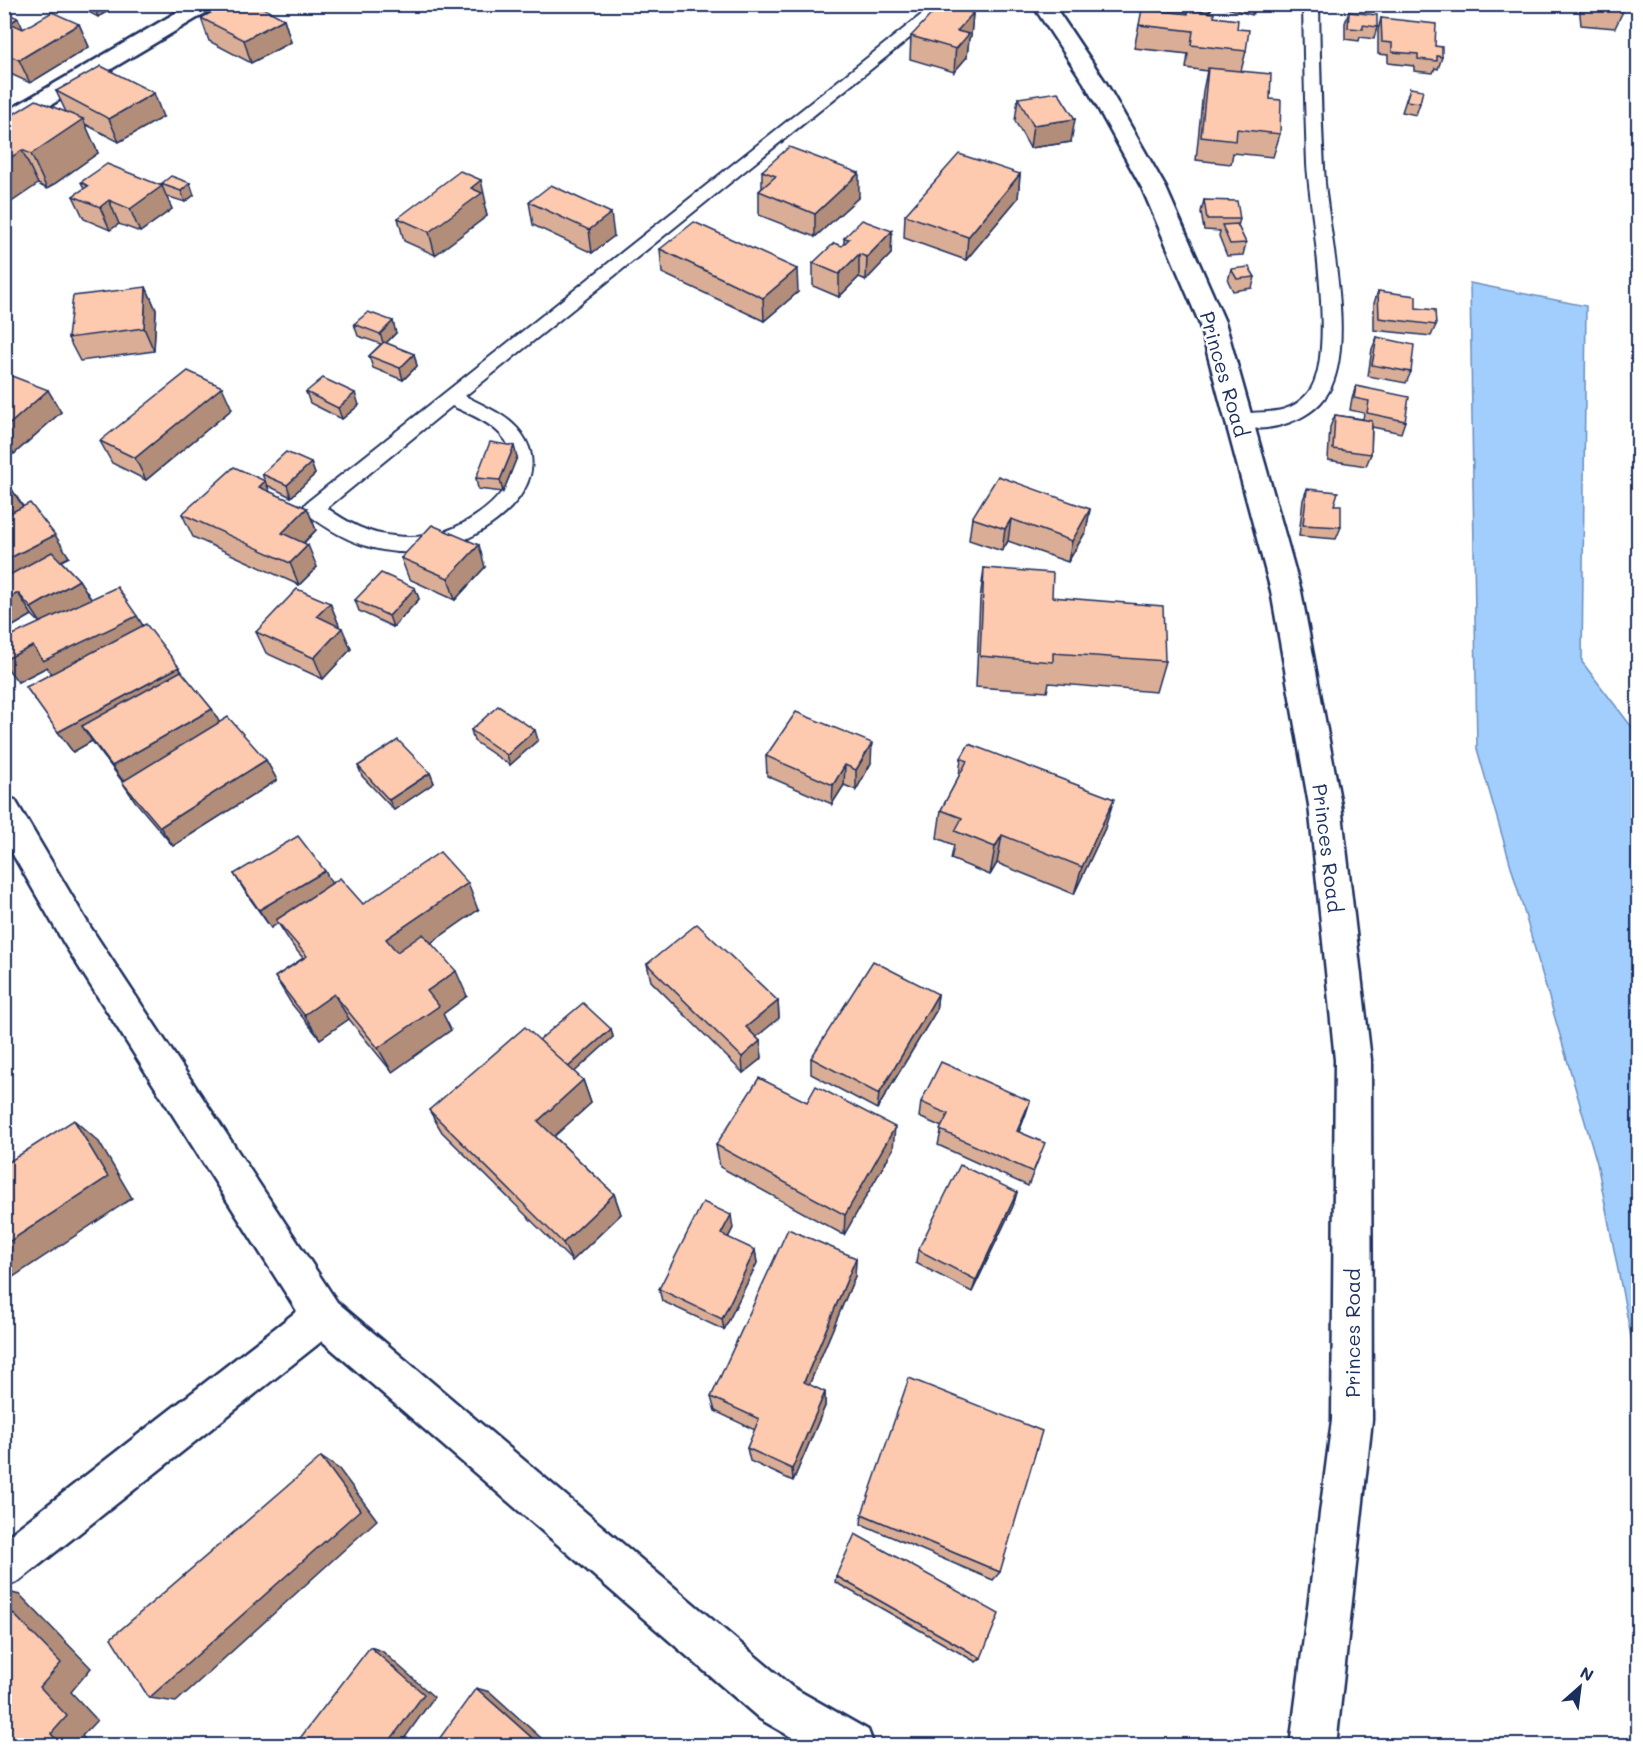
<svg xmlns="http://www.w3.org/2000/svg" width="1643" height="1750" font-family="Mali,sans-serif">
	<style>
		.water { fill: #a1cefc; stroke: #6b8ebd; stroke-width: 1.5 }
		.lines { fill: none; stroke-linecap: round; stroke-linejoin: round }
		.service-casing { stroke: #1b2f5e; stroke-width: 4 }
		.minor-casing { stroke: #1b2f5e; stroke-width: 5 }
		.primary-casing { stroke: #1b2f5e; stroke-width: 5 }
		.service { fill: #fff; fill-rule: evenodd }
		.minor { fill: #fff; fill-rule: evenodd }
		.primary { fill: #fff; fill-rule: evenodd }
		.wall { fill: #daae96; stroke: #1b2f5e; stroke-width: 1.5 }
		.shaded-wall { fill: #b28d7a; stroke: #1b2f5e; stroke-width: 1.5 }
		.building { fill: #fecaaf; stroke: #1b2f5e; stroke-width: 1.5 }
		.labels { text-anchor: middle; dominant-baseline: central; stroke-width: 5; stroke-linejoin: round; paint-order: stroke }
		.street-label { font-size: 20px; fill: #1b2f5e; stroke: #fff }
	</style>
	<rect width="100%" height="100%" fill="#fff"/>
	<filter id="ink" filterUnits="userSpaceOnUse"><feTurbulence type="fractalNoise" baseFrequency=".0167" numOctaves="2"/><feDisplacementMap in="SourceGraphic" scale="12" xChannelSelector="R" yChannelSelector="G"/><feConvolveMatrix kernelMatrix="1 2 1 2 8 2 1 2 1" color-interpolation-filters="sRGB"/></filter>
	<g filter="url(#ink)">
		<polygon class="water" points="1470,283 1586,306 1582,662 1638,735 1638,1372 1597,1163 1477,749"/>
		<g class="lines">
			<g class="service-casing">
				<g id="service">
					<path d="M935,4H952L465,396C484,406 508,415 521,433C555,479 500,526 459,542C439,549 418,553 397,552C361,549 334,534 306,513L303,508L306,503ZM452,406C470,414 495,424 506,441C532,483 475,523 440,533C425,537 409,538 394,536C368,534 348,523 327,508Z"/>
					<path d="M1303,4H1319C1320,64 1321,124 1325,183C1330,238 1354,338 1331,387C1316,421 1267,435 1232,426L1229,421L1232,416C1260,408 1285,420 1308,393C1338,358 1310,212 1307,164C1305,111 1304,58 1303,4Z"/>
				</g>
			</g>
			<g class="minor-casing">
				<g id="minor">
					<polygon points="191,4 217,4 214,8 12,128 4,130 4,113"/>
					<polygon points="4,796 15,800 89,925 337,1302 792,1687 868,1730 874,1746 807,1746 760,1719 322,1341 19,1581 4,1587 4,1539 297,1311 65,945 4,839"/>
				</g>
			</g>
			<g class="primary-casing">
				<polygon id="primary" points="1032,4 1053,4 1106,83 1166,188 1225,322 1301,591 1341,805 1371,1060 1372,1420 1336,1746 1290,1746 1332,1420 1335,1060 1309,805 1271,591 1199,322 1142,188 1084,83"/>
			</g>
			<use href="#service" class="service"/>
			<use href="#minor" class="minor"/>
			<use href="#primary" class="primary"/>
		</g>
		<g class="wall">
			<polygon points="73,4 120,4 98,17"/>
			<polygon points="1156,4 1215,4 1209,12 1214,17 1237,29 1246,51 1241,71 1270,99 1280,134 1273,157 1233,153 1231,164 1196,160 1203,91 1207,71 1186,68 1188,54 1134,48 1139,25 1159,11 1155,10"/>
			<polygon points="1219,4 1260,4 1252,15 1219,6"/>
			<polygon points="1579,4 1626,4 1626,5 1615,28 1581,25"/>
			<polygon points="4,12 23,29 79,24 89,47 30,83 4,71"/>
			<polygon points="1349,12 1377,27 1374,39 1360,37 1359,41 1345,39 1345,23"/>
			<polygon points="973,13 971,36 969,38 967,57 954,72 910,59 911,36"/>
			<polygon points="201,18 284,19 291,42 251,63 209,41"/>
			<polygon points="1381,18 1435,46 1442,57 1438,69 1435,68 1433,73 1414,71 1414,66 1388,63 1388,55 1378,54 1378,30"/>
			<polygon points="1410,88 1420,103 1416,115 1402,112"/>
			<polygon points="56,91 163,117 119,142 85,124 98,153 47,189 38,184 5,128 4,120 66,112"/>
			<polygon points="1018,98 1071,142 1030,148 1015,121"/>
			<polygon points="762,171 859,197 815,237 759,215 759,191 762,188"/>
			<polygon points="1020,174 1018,198 966,260 904,238 905,215"/>
			<polygon points="81,182 162,186 161,184 194,195 185,202 166,196 172,209 140,232 119,224 110,230 84,219 73,196 84,189"/>
			<polygon points="1204,200 1240,219 1238,226 1246,243 1243,255 1227,256 1219,236 1220,231 1204,230 1201,212"/>
			<polygon points="529,202 614,236 592,253 533,225"/>
			<polygon points="486,203 484,204 487,216 435,255 404,241 398,218"/>
			<polygon points="892,231 891,254 866,280 859,277 839,297 813,286 813,263 842,246 844,243 844,238"/>
			<polygon points="660,249 798,292 764,321 662,273"/>
			<polygon points="1231,269 1255,277 1252,288 1233,291 1228,281"/>
			<polygon points="146,287 156,310 154,351 80,361 68,338"/>
			<polygon points="1378,291 1436,325 1431,336 1374,330 1374,303"/>
			<polygon points="354,324 396,333 386,343 414,354 417,366 403,380 373,368 369,356 381,344 358,336"/>
			<polygon points="1377,337 1411,372 1406,383 1368,376 1372,349"/>
			<polygon points="4,373 61,412 14,454 4,451"/>
			<polygon points="1356,386 1405,421 1401,433 1372,427 1371,454 1366,466 1328,460 1330,427 1335,415 1363,419 1364,413 1350,410 1352,398"/>
			<polygon points="306,392 359,405 342,419 310,403"/>
			<polygon points="232,409 146,480 112,463 100,441"/>
			<polygon points="517,457 503,492 478,489 476,478"/>
			<polygon points="311,463 315,474 291,497 267,485 270,492 307,508 316,530 304,543 317,567 299,585 193,537 182,514 265,481 262,474"/>
			<polygon points="4,478 23,507 69,557 61,561 79,580 91,599 143,626 212,709 219,722 266,760 277,780 173,846 135,801 122,782 122,781 92,741 73,752 26,687 52,674 47,667 18,682 40,623 32,615 13,626 4,617"/>
			<polygon points="1307,489 1341,527 1336,539 1299,536 1303,500"/>
			<polygon points="1090,509 1086,531 1068,562 1008,541 1002,551 969,540 972,518"/>
			<polygon points="401,558 485,567 455,600 409,579"/>
			<polygon points="984,568 1052,597 1165,661 1156,692 1049,683 1047,692 976,687 980,599"/>
			<polygon points="415,588 419,599 393,627 359,611 355,600"/>
			<polygon points="330,603 339,625 338,626 351,649 323,679 266,653 256,632"/>
			<polygon points="471,730 538,740 510,765 474,741"/>
			<polygon points="766,756 871,763 856,790 844,785 832,804 767,776"/>
			<polygon points="961,758 1105,828 1074,894 997,863 990,875 951,859 954,845 937,838 941,810 959,776"/>
			<polygon points="358,766 430,773 434,783 394,810 362,776"/>
			<polygon points="325,871 331,884 363,904 478,910 431,943 467,996 443,1014 451,1030 392,1072 349,1019 320,1039 291,1003 275,977 303,958 293,946 278,923 271,928 246,893 234,874"/>
			<polygon points="647,964 778,1001 779,1018 756,1037 760,1041 762,1058 743,1073 651,981"/>
			<polygon points="938,994 936,1011 877,1109 811,1074 811,1058"/>
			<polygon points="611,1029 613,1037 574,1072 583,1080 591,1103 554,1136 614,1194 621,1214 572,1261 442,1132 429,1110 539,1040"/>
			<polygon points="1030,1101 1025,1116 1019,1132 1039,1158 1028,1186 938,1145 942,1127 919,1117 921,1102"/>
			<polygon points="716,1145 893,1149 844,1235 720,1167"/>
			<polygon points="1017,1192 1013,1206 972,1292 916,1263 918,1250"/>
			<polygon points="733,1228 728,1238 755,1250 757,1263 724,1330 662,1301 659,1289"/>
			<polygon points="856,1258 855,1276 809,1385 825,1392 825,1406 793,1481 750,1461 747,1448 755,1430 715,1411 711,1397"/>
			<polygon points="862,1514 1000,1572 993,1580 861,1524"/>
			<polygon points="836,1576 981,1658 976,1662 835,1582"/>
		</g>
		<g class="shaded-wall">
			<polygon points="93,4 120,4 98,17"/>
			<polygon points="1204,4 1215,4 1200,23"/>
			<polygon points="1254,4 1260,4 1252,15"/>
			<polygon points="973,13 971,36 969,38 967,57 954,72 957,31"/>
			<polygon points="18,18 29,41 10,23"/>
			<polygon points="284,19 291,42 251,63 244,40"/>
			<polygon points="79,24 89,47 30,83 19,60"/>
			<polygon points="154,93 163,117 119,142 109,119"/>
			<polygon points="83,119 98,153 47,189 31,154"/>
			<polygon points="1075,119 1071,142 1030,148 1033,125"/>
			<polygon points="22,150 38,184 4,207 4,162"/>
			<polygon points="859,173 859,197 815,237 815,214"/>
			<polygon points="1020,174 1018,198 966,260 968,237"/>
			<polygon points="481,180 486,203 484,204 487,216 435,255 429,232 471,188"/>
			<polygon points="190,183 194,195 185,202 181,191"/>
			<polygon points="162,186 172,209 140,232 130,209"/>
			<polygon points="109,200 119,224 110,230 100,207"/>
			<polygon points="611,213 614,236 592,253 589,230"/>
			<polygon points="892,231 891,254 866,280 867,257"/>
			<polygon points="859,254 859,277 839,297 839,274"/>
			<polygon points="797,269 798,292 764,321 763,298"/>
			<polygon points="146,287 156,310 154,351 144,328"/>
			<polygon points="393,321 396,333 384,345 380,334"/>
			<polygon points="414,354 417,366 403,380 400,368"/>
			<polygon points="222,387 232,409 146,480 135,458"/>
			<polygon points="48,390 61,412 14,454 4,438 4,429"/>
			<polygon points="355,393 359,405 342,419 338,408"/>
			<polygon points="514,446 517,457 503,492 500,480"/>
			<polygon points="311,463 315,474 291,497 287,485"/>
			<polygon points="6,480 27,513 4,524 4,481"/>
			<polygon points="265,481 275,503 259,487"/>
			<polygon points="307,508 316,530 291,555 282,533"/>
			<polygon points="1090,509 1086,531 1068,562 1072,541"/>
			<polygon points="1011,519 1008,541 1002,551 1005,529"/>
			<polygon points="55,535 69,557 4,590 4,561"/>
			<polygon points="308,545 317,567 299,585 290,563"/>
			<polygon points="479,545 485,567 455,600 448,578"/>
			<polygon points="79,580 93,602 45,629 31,608"/>
			<polygon points="415,588 419,599 393,627 389,616"/>
			<polygon points="18,593 32,615 13,626 4,614 4,601"/>
			<polygon points="330,603 339,625 327,638 317,616"/>
			<polygon points="137,616 150,637 57,682 47,667 18,682 4,664 4,660 33,646"/>
			<polygon points="342,628 351,649 323,679 314,658"/>
			<polygon points="179,667 191,687 82,726 92,741 73,752 58,732"/>
			<polygon points="212,709 223,729 126,785 112,766"/>
			<polygon points="535,730 538,740 510,765 507,755"/>
			<polygon points="872,743 871,763 856,790 856,770"/>
			<polygon points="266,760 277,780 173,846 160,827"/>
			<polygon points="845,765 844,785 832,804 833,785"/>
			<polygon points="430,773 434,783 394,810 389,800"/>
			<polygon points="1114,799 1105,828 1074,894 1082,867"/>
			<polygon points="1002,835 997,863 990,875 995,847"/>
			<polygon points="325,871 335,890 276,920 278,923 271,928 259,910"/>
			<polygon points="468,883 478,910 399,965 386,939"/>
			<polygon points="456,971 467,996 443,1014 451,1030 392,1072 378,1048 427,991"/>
			<polygon points="334,994 349,1019 320,1039 304,1015"/>
			<polygon points="938,994 936,1011 877,1109 879,1094"/>
			<polygon points="778,1001 779,1018 748,1044 746,1027"/>
			<polygon points="611,1029 613,1037 569,1077 566,1069"/>
			<polygon points="760,1041 762,1058 743,1073 742,1057"/>
			<polygon points="583,1080 591,1103 547,1143 538,1121"/>
			<polygon points="1030,1101 1025,1116 1013,1146 1017,1131"/>
			<polygon points="74,1120 99,1142 132,1198 4,1283 4,1245"/>
			<polygon points="895,1127 893,1149 844,1235 845,1215"/>
			<polygon points="1017,1192 1013,1206 972,1292 976,1280"/>
			<polygon points="614,1194 621,1214 572,1261 563,1243"/>
			<polygon points="731,1215 733,1228 723,1247 721,1234"/>
			<polygon points="755,1250 757,1263 724,1330 722,1319"/>
			<polygon points="856,1258 855,1276 804,1397 804,1382"/>
			<polygon points="825,1392 825,1406 793,1481 792,1469"/>
			<polygon points="321,1457 339,1469 377,1520 176,1702 149,1698"/>
			<polygon points="4,1591 20,1595 91,1668 71,1692 97,1720 82,1736 91,1746 62,1746 51,1734 40,1687 4,1604"/>
			<polygon points="370,1647 382,1651 434,1697 399,1746 386,1746"/>
			<polygon points="476,1688 490,1692 550,1746 541,1746"/>
		</g>
		<g class="building">
			<polygon points="227,4 256,4 284,19 244,40 201,18"/>
			<polygon points="941,4 973,13 957,31 969,34 956,49 911,36"/>
			<polygon points="1142,9 1188,14 1188,10 1214,13 1214,17 1238,20 1237,29 1249,30 1246,51 1191,45 1193,31 1139,25"/>
			<polygon points="4,12 18,18 10,23 23,29 52,12 79,24 19,60 4,53"/>
			<polygon points="1349,12 1377,15 1377,27 1363,25 1363,29 1348,28"/>
			<polygon points="1381,18 1436,24 1435,46 1442,47 1442,57 1437,56 1437,61 1418,59 1418,54 1392,52 1392,43 1382,42"/>
			<polygon points="101,66 154,93 109,119 56,91"/>
			<polygon points="1208,68 1271,74 1270,99 1281,100 1280,134 1237,129 1236,141 1201,137"/>
			<polygon points="1410,88 1423,90 1420,103 1406,101"/>
			<polygon points="1058,92 1075,119 1033,125 1018,98"/>
			<polygon points="36,100 83,119 31,154 22,150 4,162 4,128 10,125 4,123 4,120"/>
			<polygon points="789,147 859,173 815,214 759,191 776,176 762,171"/>
			<polygon points="959,154 1020,174 968,237 905,215"/>
			<polygon points="107,164 162,186 130,209 109,200 100,207 73,196 88,186 81,182"/>
			<polygon points="460,171 481,180 471,188 482,193 429,232 398,218"/>
			<polygon points="171,176 190,183 181,191 161,184"/>
			<polygon points="551,185 611,213 589,230 529,202"/>
			<polygon points="1204,200 1237,201 1240,219 1207,219"/>
			<polygon points="862,220 892,231 867,257 859,254 839,274 813,263 834,243 842,246 849,239 844,238"/>
			<polygon points="694,222 797,269 763,298 660,249"/>
			<polygon points="1237,224 1246,243 1230,244 1222,225"/>
			<polygon points="1249,267 1255,277 1237,279 1231,269"/>
			<polygon points="146,287 144,328 68,338 73,296"/>
			<polygon points="1378,291 1416,296 1416,308 1435,310 1436,325 1379,318"/>
			<polygon points="368,312 393,321 380,334 354,324"/>
			<polygon points="1377,337 1414,345 1411,372 1372,365"/>
			<polygon points="384,342 414,354 400,368 369,356"/>
			<polygon points="188,371 222,387 135,458 100,441"/>
			<polygon points="4,373 48,390 4,429"/>
			<polygon points="323,378 355,393 338,408 306,392"/>
			<polygon points="1356,386 1409,397 1405,421 1367,413 1369,401 1354,398"/>
			<polygon points="1335,415 1372,421 1371,454 1333,449"/>
			<polygon points="490,442 514,446 500,480 476,478"/>
			<polygon points="286,452 311,463 287,485 262,474"/>
			<polygon points="234,467 265,481 259,487 307,508 282,533 308,545 290,563 182,514"/>
			<polygon points="998,476 1090,509 1072,541 1011,519 1005,529 972,518"/>
			<polygon points="1307,489 1338,492 1334,505 1341,505 1341,527 1303,525"/>
			<polygon points="30,503 55,535 4,561 4,516"/>
			<polygon points="432,525 479,545 448,578 401,558"/>
			<polygon points="52,552 79,580 31,608 18,593 4,601 4,578"/>
			<polygon points="984,568 1053,573 1052,597 1163,606 1165,661 1053,653 1053,662 980,656"/>
			<polygon points="381,573 415,588 389,616 355,600"/>
			<polygon points="117,587 137,616 43,661 33,646 4,660 4,639"/>
			<polygon points="297,589 330,603 317,616 342,628 314,658 256,632"/>
			<polygon points="146,624 179,667 58,732 26,687"/>
			<polygon points="181,671 212,709 112,766 82,726"/>
			<polygon points="498,706 535,730 507,755 471,730"/>
			<polygon points="796,712 872,743 856,770 845,765 833,785 766,756"/>
			<polygon points="228,717 266,760 160,827 122,782"/>
			<polygon points="398,740 430,773 389,800 358,766"/>
			<polygon points="969,744 1114,799 1082,867 1002,835 995,847 955,831 962,818 941,810 967,761 961,758"/>
			<polygon points="298,836 325,871 259,910 234,874"/>
			<polygon points="440,852 468,883 386,939 397,952 423,934 456,971 427,991 439,1006 378,1048 334,994 304,1015 275,977 307,956 276,920 340,878 363,904"/>
			<polygon points="697,924 778,1001 746,1027 760,1041 742,1057 647,964"/>
			<polygon points="873,961 938,994 879,1094 811,1058"/>
			<polygon points="583,1003 611,1029 568,1067 539,1040"/>
			<polygon points="525,1027 583,1080 538,1121 614,1194 563,1243 429,1110"/>
			<polygon points="941,1062 1030,1101 1017,1131 1045,1143 1033,1172 940,1130 948,1114 921,1102"/>
			<polygon points="759,1078 807,1102 816,1086 895,1127 845,1215 716,1145"/>
			<polygon points="74,1120 108,1177 4,1245 4,1165"/>
			<polygon points="960,1165 1017,1192 976,1280 918,1250"/>
			<polygon points="703,1202 731,1215 721,1234 755,1250 722,1319 659,1289"/>
			<polygon points="788,1229 856,1258 804,1382 825,1392 792,1469 747,1448 759,1419 711,1397"/>
			<polygon points="909,1378 1042,1431 1000,1572 862,1514"/>
			<polygon points="321,1457 360,1510 149,1698 111,1638"/>
			<polygon points="855,1534 999,1614 981,1658 836,1576"/>
			<polygon points="4,1604 61,1663 40,1687 67,1716 51,1734 62,1746 4,1746"/>
			<polygon points="370,1647 424,1694 386,1746 294,1746"/>
			<polygon points="476,1688 541,1746 434,1746"/>
		</g>
	</g>
	<g class="labels">
		<g class="street-label">
			<text transform="translate(1225 374) rotate(74)">Princes Road</text>
			<text transform="translate(1328 848) rotate(83)">Princes Road</text>
			<text transform="translate(1352 1333) rotate(-90)">Princes Road</text>
		</g>
	</g>
	<rect width="1643" height="1750" fill="none" stroke="#fff" stroke-width="24"/>
	<rect x="12" y="12" width="1619" height="1726" fill="none" stroke="#1b2f5e" stroke-width="2" filter="url(#ink)"/>
	<g transform="translate(1580 1687) rotate(28)" stroke="#ffffff" stroke-width="4.5" paint-order="stroke">
	<path d="M0-4.5L10 22L0 15L-10 22Z" fill="#1b2f5e"/>
	<text y="-9" font-size="16" font-weight="bold" text-anchor="middle" fill="#1b2f5e">N</text>
	</g>
</svg>
